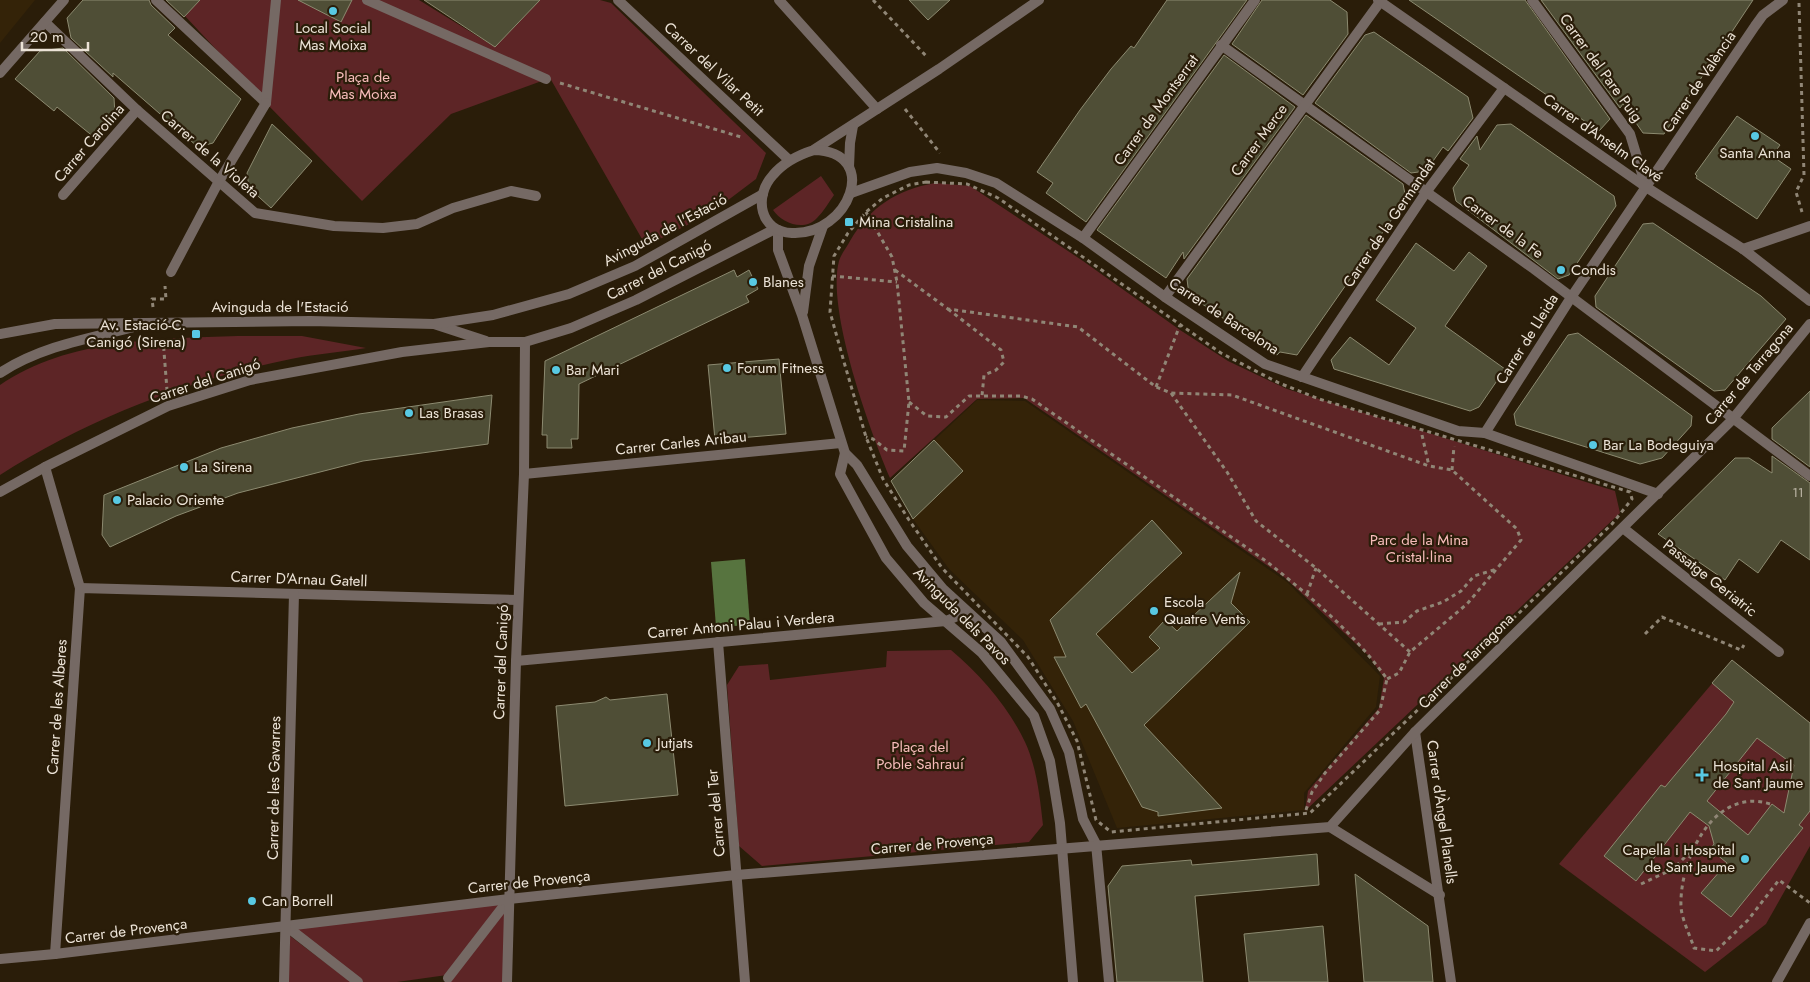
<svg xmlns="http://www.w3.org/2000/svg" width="1810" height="982" font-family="Jost,sans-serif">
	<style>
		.built { fill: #342308 }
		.green { fill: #5d2526 }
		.water { fill: #57743f }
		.building { fill: #4f4e36; stroke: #8c8a70; fill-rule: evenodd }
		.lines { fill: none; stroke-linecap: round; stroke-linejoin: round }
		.path { stroke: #908676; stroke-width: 3; stroke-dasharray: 4 4; stroke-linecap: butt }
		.pedestrian { stroke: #756964; stroke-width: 10 }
		.minor { stroke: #756964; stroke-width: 10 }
		.tertiary { stroke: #756964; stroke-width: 10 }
		.poi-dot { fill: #58c9e3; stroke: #2a1d09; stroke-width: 2 }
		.labels { text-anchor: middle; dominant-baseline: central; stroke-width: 4.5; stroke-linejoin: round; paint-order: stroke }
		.number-label { font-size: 12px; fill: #c5beaf }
		.poi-label { font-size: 15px; fill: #ece3d7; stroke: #2a1d09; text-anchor: start }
		.street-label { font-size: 15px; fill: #ece3d7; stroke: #2a1d09 }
		.park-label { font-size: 15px; fill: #f7bcba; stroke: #2a1d09 }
	</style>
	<rect width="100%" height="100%" fill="#2a1d09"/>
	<g class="built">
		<polygon points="0,0 35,0 0,43"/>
		<polygon points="977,400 1025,401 1287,582 1380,676 1376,707 1304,793 1304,810 1117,828 1073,721 1023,640 949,569 913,519 891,481"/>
	</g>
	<g class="green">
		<polygon points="200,0 419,0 495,47 540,0 600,0 611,3 766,153 756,179 711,213 646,246 550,78 451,114 362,201 266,103 185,16"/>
		<path d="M821,176L834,195C829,202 824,211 817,218C804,232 782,223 773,210Z"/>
		<path d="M935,183L970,186L1083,261L1180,330L1228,361L1287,389L1615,491L1620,513L1305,811L1308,791L1379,708L1384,678L1369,656L1284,577L1024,398L977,399L890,478C870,431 826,309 839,261C841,254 847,247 850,241C870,207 896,190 935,183Z"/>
		<path d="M238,336H302L366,348C341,352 315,354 291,359C188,380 88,419 0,475V385C70,338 157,339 238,336Z"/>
		<path d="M951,650C980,674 1009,708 1025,742C1037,768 1040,798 1043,825L1029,842L762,866L739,846L727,685L739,666L768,664L770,680L886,667L887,651Z"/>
		<polygon points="1732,660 1810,723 1810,846 1766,924 1705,972 1559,864"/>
		<polygon points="503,903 447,975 397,982 363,982 291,927"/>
		<polygon points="507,907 505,982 450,982"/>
		<polygon points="290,936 351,982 288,982"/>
	</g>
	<polygon class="water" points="745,559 750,625 716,627 711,562"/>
	<g class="building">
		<polygon points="83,0 149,0 151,5 175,28 168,35 241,99 213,143 198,147 113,73 113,77 71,38 67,18"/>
		<polygon points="166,0 200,0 184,17"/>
		<polygon points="298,0 352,0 341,22"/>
		<polygon points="424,0 540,0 495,47"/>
		<polygon points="909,0 950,0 928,20"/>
		<polygon points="1167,0 1247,0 1086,222 1046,193 1053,183 1037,172 1080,110 1111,69 1131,46 1134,48"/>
		<polygon points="1262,0 1330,0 1347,12 1348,34 1303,95 1232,44"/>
		<polygon points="1409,0 1525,0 1610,119 1599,131"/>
		<polygon points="1541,0 1753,0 1664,134 1643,133 1623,104 1620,108"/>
		<polygon points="1374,32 1468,97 1473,118 1448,151 1443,147 1426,171 1411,173 1315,103 1365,35"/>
		<polygon points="63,48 114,98 115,115 95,138 57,107 54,111 15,79 40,51"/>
		<polygon points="1224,55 1295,107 1184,259 1183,252 1166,278 1097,230"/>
		<polygon points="1306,115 1403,184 1406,199 1297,355 1280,352 1277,355 1189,295 1187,279"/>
		<polygon points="1737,116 1780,145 1772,156 1791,169 1757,219 1696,178 1697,176 1695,174"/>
		<polygon points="272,124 312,161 271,208 249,188 247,173"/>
		<polygon points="1511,124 1614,196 1616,206 1569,275 1558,279 1456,201 1453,188 1469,165 1460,159 1477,136 1480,150 1497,125"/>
		<polygon points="1653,223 1761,296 1786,319 1725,390 1714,391 1596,307 1595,296 1643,224"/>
		<polygon points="1416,243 1454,271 1469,252 1487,266 1445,326 1505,369 1479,407 1470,411 1334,369 1331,360 1350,337 1389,365 1416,328 1376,300"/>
		<polygon points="734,270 737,277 749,270 758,289 746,296 749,302 579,384 578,439 571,439 572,448 547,448 547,435 542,435 545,361"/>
		<polygon points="1578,333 1692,416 1691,426 1662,458 1640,464 1516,425 1514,414 1568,335"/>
		<polygon points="779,359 786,434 715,440 708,365"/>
		<polygon points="1810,391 1810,467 1772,439 1772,428"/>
		<polygon points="492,395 488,444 363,461 238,493 176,516 110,547 102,535 104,495 221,448 292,428 359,414"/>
		<polygon points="934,440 963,471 913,519 891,481"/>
		<polygon points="1772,456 1810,483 1810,560 1781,540 1758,573 1739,559 1725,580 1658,534 1735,458 1749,458 1772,473"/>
		<polygon points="1152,520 1182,553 1096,634 1132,673 1160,648 1149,637 1165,620 1177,631 1240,572 1231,603 1250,622 1144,725 1222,808 1158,816 1158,812 1142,807 1086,704 1081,708 1054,657 1066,657 1050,620"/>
		<path d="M1732,660L1810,723V811L1799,825L1803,828L1731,917L1701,893L1727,863L1710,849L1714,844L1709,826L1690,812L1636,881L1604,856L1661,785L1665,787L1726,714L1734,702L1712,683ZM1757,738L1794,765L1784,813L1772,804L1748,835L1707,801Z"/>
		<polygon points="667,694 678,795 565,806 556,706 595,702 606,697 610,700"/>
		<polygon points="1317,854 1319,885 1195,896 1203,982 1117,982 1108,886 1122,866 1191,860 1192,865"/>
		<polygon points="1355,874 1428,926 1433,982 1364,982"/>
		<polygon points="1323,926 1328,982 1249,982 1244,934"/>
	</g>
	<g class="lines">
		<g class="path">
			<polyline points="873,0 928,58"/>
			<polyline points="1799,3 1804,175 1796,192 1802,212"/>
			<polyline points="560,83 741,137"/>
			<polyline points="905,109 940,153"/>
			<polygon points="926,182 967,184 998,198 1221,353 1279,383 1319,399 1630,492 1632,499 1612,524 1310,813 1111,832 1096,820 1077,741 1058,704 1028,657 942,568 909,520 883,479 866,437 844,362 830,312 834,256 848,233 866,212 883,198 909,185"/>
			<polyline points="866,212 892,257 897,282 909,402 904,451 887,450 873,439 866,437"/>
			<polyline points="895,270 948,309 1078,327 1156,387 1171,393 1232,395 1429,466 1452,470 1517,529 1521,540 1467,604 1410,652 1399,673 1387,679"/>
			<polyline points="832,276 897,282"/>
			<polyline points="153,307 152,299 166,299 165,286"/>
			<polyline points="948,309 1001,350 1004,362 996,370 984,375 982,396"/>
			<polyline points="163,339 167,390"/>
			<polyline points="1156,387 1180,325"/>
			<polyline points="1171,393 1227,472 1256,521 1316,568 1410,652"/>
			<path d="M909,402L927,416L946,417L969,396H1021L1032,399L1266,561C1310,596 1354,633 1387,679L1380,710L1325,773L1312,792L1305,813"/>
			<polyline points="1422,435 1429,466"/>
			<polyline points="1452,470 1454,446"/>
			<polyline points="1307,594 1316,568"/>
			<polyline points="1379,624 1404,622 1417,611 1443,602 1461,591 1474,576 1497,569"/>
			<polyline points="1645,634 1662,617 1741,650 1744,645"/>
			<path d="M1770,804C1713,786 1679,861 1681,907C1682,920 1690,935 1694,948L1716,951L1748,920L1779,880L1810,903"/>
			<polyline points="1641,884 1673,869 1690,852"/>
		</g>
		<g class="pedestrian">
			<polyline points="156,0 266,103"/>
			<polyline points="367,0 546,79"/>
			<polyline points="266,103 276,0"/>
			<polyline points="45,467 80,588"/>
			<polyline points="286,926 358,982"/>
			<polyline points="448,978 509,899"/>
		</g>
		<g class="minor">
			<polyline points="618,0 789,160"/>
			<polyline points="779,0 877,109"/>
			<polyline points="1532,0 1630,134 1646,187"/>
			<polyline points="45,22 137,110 255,213 334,226 383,228 417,224 453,208 511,191 536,196"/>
			<polyline points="1221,45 1534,269 1810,476"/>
			<polyline points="0,73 64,0"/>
			<polyline points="851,193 910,172 937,168 966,173 996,183 1083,238 1165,297 1265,364 1458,431 1485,433 1658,494"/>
			<polyline points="63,195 137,110"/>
			<polyline points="778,230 778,250 802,315 845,453 857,465 907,546 943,589 1001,642 1050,709 1069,752 1083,819 1096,844 1109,982"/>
			<polyline points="1083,238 1255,0"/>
			<polyline points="1743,249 1810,301"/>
			<polyline points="1743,249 1810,226"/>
			<polyline points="171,272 218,183 266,103"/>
			<polyline points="1165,297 1380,2"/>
			<polyline points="803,312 809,266 823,226"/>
			<polyline points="434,324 486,341"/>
			<polyline points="1302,377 1427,191 1504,88"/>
			<polyline points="1485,433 1572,296 1755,26 1763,15 1783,0"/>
			<polyline points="845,453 840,474 886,558 924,603 982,653 1034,716 1050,761 1060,823 1073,982"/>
			<polyline points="524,474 841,443"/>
			<polyline points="0,492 45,467 168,406 250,380 402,352 489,342 525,342 571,328 636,300 775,229"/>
			<polyline points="1623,528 1779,652"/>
			<polyline points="718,642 745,982"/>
			<polyline points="516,661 946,621 967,612"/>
			<polyline points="1415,732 1451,982"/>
			<polyline points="1330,827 1440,895"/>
			<polyline points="55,954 80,588 518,600"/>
			<polyline points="0,959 55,954 509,899 736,875 1330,827 1415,732 1732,420 1810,324"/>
			<polyline points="284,982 294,594"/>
			<polyline points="507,982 516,661 524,474 525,342"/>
			<polyline points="1777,982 1810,923"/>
		</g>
		<g class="tertiary">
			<polyline points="1378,0 1646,187 1743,249"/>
			<polyline points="815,149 939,69 1039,0"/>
			<path d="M814,150C882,152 849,236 792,233C760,232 753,197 773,175C784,162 798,155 814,150Z"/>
			<polyline points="849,167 850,143 853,126"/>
			<polyline points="0,334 55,324 310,321 434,324 493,315 569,294 635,266 763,194"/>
			<path d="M0,373C41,346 91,338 138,326"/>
		</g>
	</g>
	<g class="poi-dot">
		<circle cx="333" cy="11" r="5"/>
		<circle cx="1755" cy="136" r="5"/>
		<rect x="844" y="217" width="10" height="10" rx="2.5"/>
		<circle cx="1561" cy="270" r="5"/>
		<circle cx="753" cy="282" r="5"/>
		<rect x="191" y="329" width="10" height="10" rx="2.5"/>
		<circle cx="727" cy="368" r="5"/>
		<circle cx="556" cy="370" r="5"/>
		<circle cx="409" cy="413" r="5"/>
		<circle cx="1593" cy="445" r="5"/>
		<circle cx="184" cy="467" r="5"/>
		<circle cx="117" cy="500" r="5"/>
		<circle cx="1154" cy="611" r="5"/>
		<circle cx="647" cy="743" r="5"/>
		<path d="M1699.5 767.5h5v5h5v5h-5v5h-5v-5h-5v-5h5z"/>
		<circle cx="1745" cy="859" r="5"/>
		<circle cx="252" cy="901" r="5"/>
	</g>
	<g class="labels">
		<g class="number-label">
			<text x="1798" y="493">11</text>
		</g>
		<g class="poi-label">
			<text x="333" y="28" text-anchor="middle">Local Social<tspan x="333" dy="17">Mas Moixa</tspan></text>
			<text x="1755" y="153" text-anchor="middle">Santa Anna</text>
			<text x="859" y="222">Mina Cristalina</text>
			<text x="1571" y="270">Condis</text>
			<text x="763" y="282">Blanes</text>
			<text x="186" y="325" text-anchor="end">Av. Estació-C.<tspan x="186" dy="17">Canigó (Sirena)</tspan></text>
			<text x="737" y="368">Forum Fitness</text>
			<text x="566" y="370">Bar Mari</text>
			<text x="419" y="413">Las Brasas</text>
			<text x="1603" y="445">Bar La Bodeguiya</text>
			<text x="194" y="467">La Sirena</text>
			<text x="127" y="500">Palacio Oriente</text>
			<text x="1164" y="602">Escola<tspan x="1164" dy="17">Quatre Vents</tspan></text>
			<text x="657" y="743">Jutjats</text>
			<text x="1713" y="766">Hospital Asil<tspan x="1713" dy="17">de Sant Jaume</tspan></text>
			<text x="1735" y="850" text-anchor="end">Capella i Hospital<tspan x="1735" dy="17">de Sant Jaume</tspan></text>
			<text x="262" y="901">Can Borrell</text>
		</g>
		<g class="street-label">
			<text transform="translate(1601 68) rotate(54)">Carrer del Pare Puig</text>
			<text transform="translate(714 69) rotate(43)">Carrer del Vilar Petit</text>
			<text transform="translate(1699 82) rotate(-56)">Carrer de València</text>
			<text transform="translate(1156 110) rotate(-54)">Carrer de Montserrat</text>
			<text transform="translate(1603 138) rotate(35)">Carrer d'Anselm Clavé</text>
			<text transform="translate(1259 140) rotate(-54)">Carrer Merce</text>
			<text transform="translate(89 143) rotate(-49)">Carrer Carolina</text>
			<text transform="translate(210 154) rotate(41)">Carrer de la Violeta</text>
			<text transform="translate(1389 223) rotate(-56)">Carrer de la Germandat</text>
			<text transform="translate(1503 227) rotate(36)">Carrer de la Fe</text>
			<text transform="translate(665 230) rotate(-28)">Avinguda de l'Estació</text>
			<text transform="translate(659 270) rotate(-27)">Carrer del Canigó</text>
			<text x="280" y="307">Avinguda de l'Estació</text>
			<text transform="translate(1224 316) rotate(33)">Carrer de Barcelona</text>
			<text transform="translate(1527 339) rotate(-58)">Carrer de Lleida</text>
			<text transform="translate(1749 374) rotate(-50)">Carrer de Tarragona</text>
			<text transform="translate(205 381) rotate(-18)">Carrer del Canigó</text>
			<text transform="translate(681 443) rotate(-6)">Carrer Carles Aribau</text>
			<text transform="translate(1710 578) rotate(38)">Passatge Geriatric</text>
			<text transform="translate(299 579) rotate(2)">Carrer D'Arnau Gatell</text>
			<text transform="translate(962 616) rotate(45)">Avinguda dels Pavos</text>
			<text transform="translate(741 625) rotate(-5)">Carrer Antoni Palau i Verdera</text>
			<text transform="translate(1466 661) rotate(-45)">Carrer de Tarragona</text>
			<text transform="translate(501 662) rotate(-88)">Carrer del Canigó</text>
			<text transform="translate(57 707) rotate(-86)">Carrer de les Alberes</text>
			<text transform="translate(274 788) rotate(-89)">Carrer de les Gavarres</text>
			<text transform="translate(1442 812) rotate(82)">Carrer d'Àngel Planells</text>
			<text transform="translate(716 813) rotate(-95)">Carrer del Ter</text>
			<text transform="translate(932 844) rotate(-5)">Carrer de Provença</text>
			<text transform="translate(529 882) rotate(-6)">Carrer de Provença</text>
			<text transform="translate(126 931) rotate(-7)">Carrer de Provença</text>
		</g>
		<g class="park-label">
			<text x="363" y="77">Plaça de<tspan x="363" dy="17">Mas Moixa</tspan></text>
			<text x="1419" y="540">Parc de la Mina<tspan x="1419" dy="17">Cristal·lina</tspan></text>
			<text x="920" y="747">Plaça del<tspan x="920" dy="17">Poble Sahrauí</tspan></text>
		</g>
	</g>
	<path d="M22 42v8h66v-8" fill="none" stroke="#ece3d7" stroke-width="2.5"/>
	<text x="30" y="42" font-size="15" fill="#ece3d7" stroke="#2a1d09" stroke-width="4" paint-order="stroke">20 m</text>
</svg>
